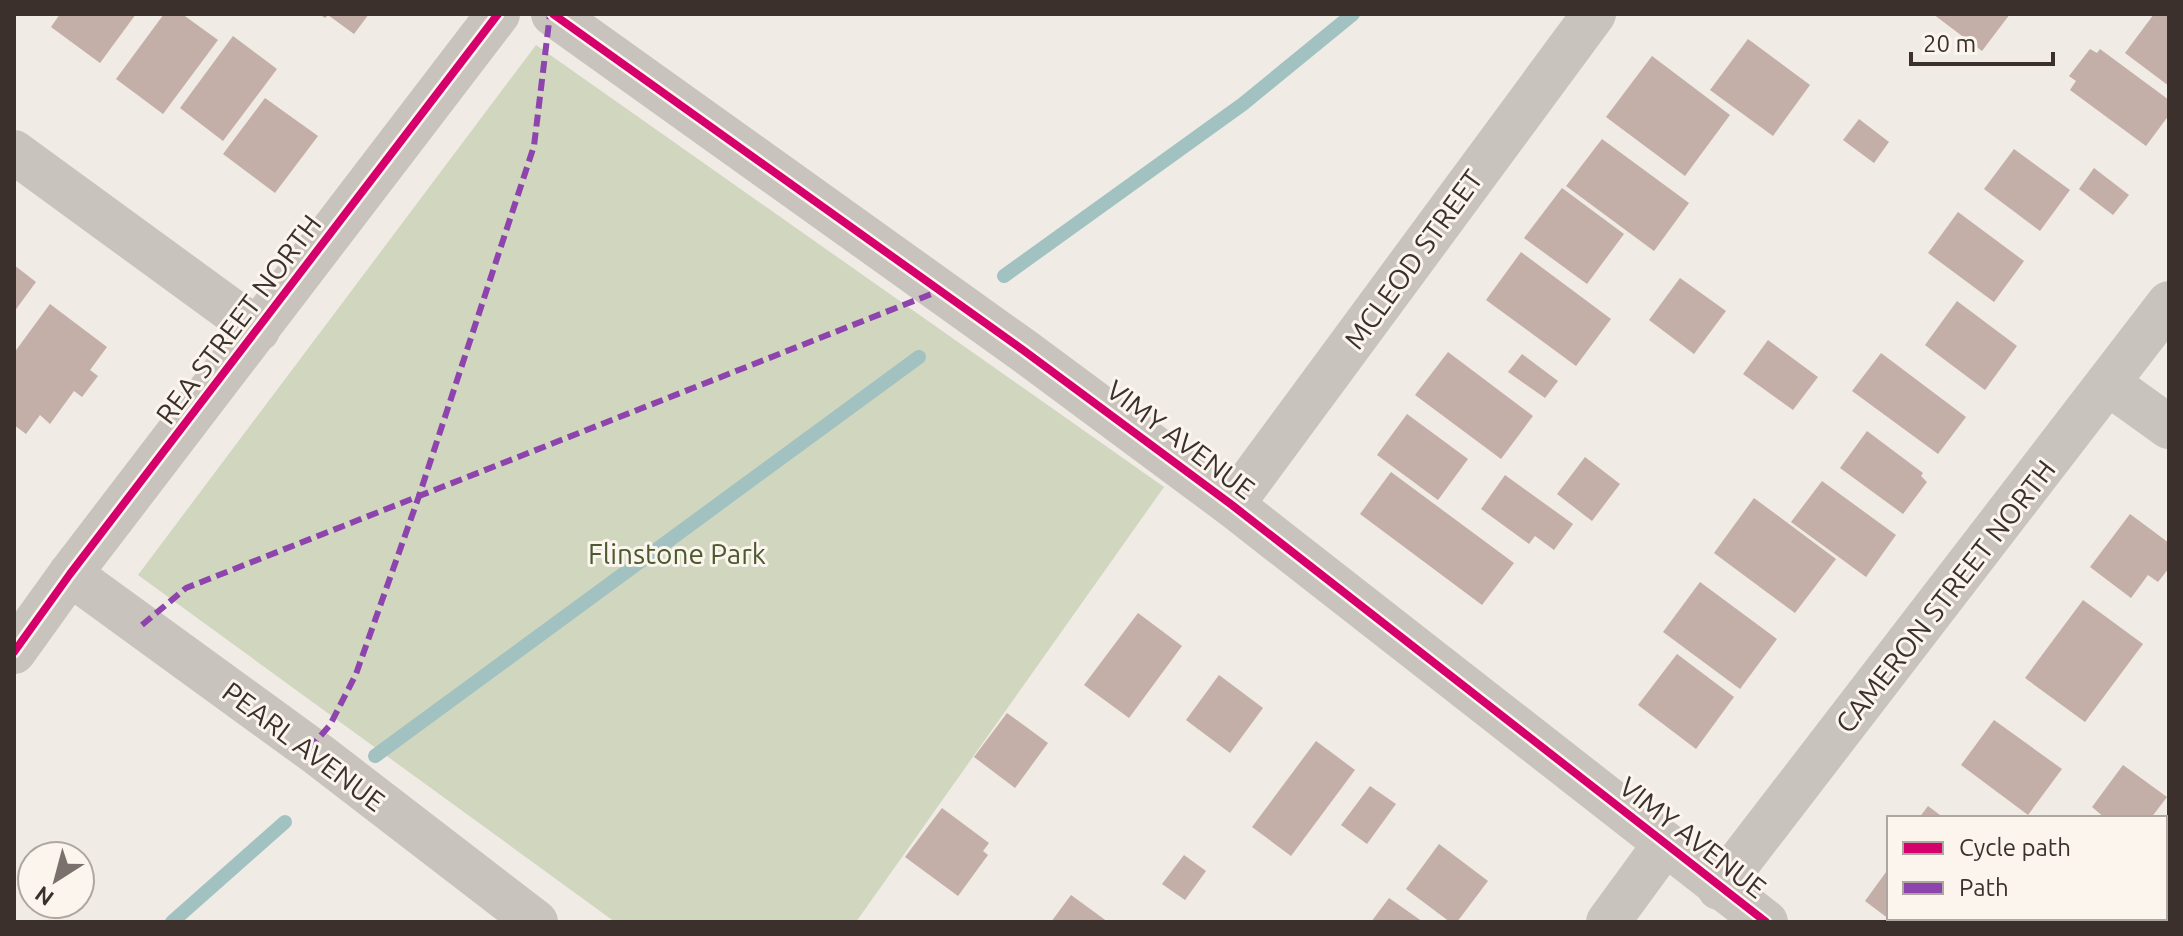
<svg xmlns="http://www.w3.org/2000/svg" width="2183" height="936" font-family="Ubuntu,sans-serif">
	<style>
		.green { fill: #d1d6bf }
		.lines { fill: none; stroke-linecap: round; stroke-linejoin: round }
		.stream { stroke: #a1c2c1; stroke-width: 14 }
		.building { fill: #c3afa7 }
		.minor { stroke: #c9c3be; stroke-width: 44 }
		.quiet { stroke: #8e44ad; stroke-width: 6; stroke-dasharray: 12 6; stroke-linecap: butt }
		.cycleway-casing { stroke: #fbf5ee; stroke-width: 13 }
		.cycleway { stroke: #d6006c; stroke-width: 8 }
		.labels { text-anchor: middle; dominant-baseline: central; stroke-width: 6; stroke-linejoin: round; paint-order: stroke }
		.street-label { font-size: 28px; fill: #3b302b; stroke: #fbf5ee }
		.park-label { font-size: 28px; fill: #4a5a2e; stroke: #fbf5ee }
	</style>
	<rect width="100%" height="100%" fill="#f0ebe5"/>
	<polygon class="green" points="536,45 1164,487 856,922 615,922 138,575"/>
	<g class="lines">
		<g class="stream">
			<polyline points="1004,276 1243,104 1353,14"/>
			<polyline points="375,756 919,357"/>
			<polyline points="172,922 285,822"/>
		</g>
	</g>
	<g class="building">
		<polygon points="60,14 136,14 100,63 51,27"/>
		<polygon points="164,14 182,14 218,40 163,114 116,79"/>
		<polygon points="319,14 369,14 354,34 328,15 325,18"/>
		<polygon points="1933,14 2010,14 1982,51"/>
		<polygon points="2154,14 2169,14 2169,86 2125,53"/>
		<polygon points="233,36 277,69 223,141 180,108"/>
		<polygon points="1748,39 1810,85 1773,136 1710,90"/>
		<polygon points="2090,49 2097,53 2100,49 2169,100 2169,115 2146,146 2070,90 2076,81 2069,76"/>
		<polygon points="1652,56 1730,115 1685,176 1606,117"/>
		<polygon points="265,98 318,136 275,193 223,154"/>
		<polygon points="1859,119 1889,142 1874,163 1843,140"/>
		<polygon points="1602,139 1689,203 1654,251 1566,186"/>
		<polygon points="2014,149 2070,190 2040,231 1984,189"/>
		<polygon points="2094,168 2129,195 2113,215 2079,189"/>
		<polygon points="1562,188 1624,234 1587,284 1524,238"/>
		<polygon points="1958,212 2024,261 1994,302 1928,253"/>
		<polygon points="1521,252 1611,319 1576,366 1486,300"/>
		<polygon points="14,265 36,282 14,312"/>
		<polygon points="1680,278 1726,311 1694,354 1649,320"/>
		<polygon points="1957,301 2017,346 1985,390 1925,345"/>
		<polygon points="50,304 107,347 90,370 98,376 82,397 74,391 50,424 40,415 26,434 14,425 14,353"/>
		<polygon points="1768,340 1818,377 1793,410 1743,374"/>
		<polygon points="1448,352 1533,416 1501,459 1415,395"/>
		<polygon points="1881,353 1966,417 1938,454 1852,391"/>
		<polygon points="1522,354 1558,381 1545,398 1508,372"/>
		<polygon points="1407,414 1468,459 1438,500 1377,455"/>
		<polygon points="1867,431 1923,473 1921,476 1927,482 1903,514 1840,468"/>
		<polygon points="1585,457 1620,484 1592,521 1557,494"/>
		<polygon points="1391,472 1514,563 1482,605 1360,514"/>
		<polygon points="1505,475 1573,524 1554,550 1535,536 1529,544 1481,509"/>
		<polygon points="1822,481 1896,535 1866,577 1791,522"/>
		<polygon points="1754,498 1836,559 1795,613 1714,553"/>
		<polygon points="2130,514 2169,543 2169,568 2158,582 2148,575 2131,598 2090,567"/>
		<polygon points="1700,582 1777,639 1740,689 1663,632"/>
		<polygon points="2083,600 2143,644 2085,722 2025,678"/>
		<polygon points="1138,613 1182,646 1129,718 1084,685"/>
		<polygon points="1677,654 1734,697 1696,749 1638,705"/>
		<polygon points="1219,675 1263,708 1230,753 1186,720"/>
		<polygon points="1007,713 1048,743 1015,788 974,757"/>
		<polygon points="1994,720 2062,769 2028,815 1961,765"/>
		<polygon points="1316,741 1355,770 1291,856 1252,827"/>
		<polygon points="2123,765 2167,797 2151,818 2105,818 2092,807"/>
		<polygon points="1370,786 1396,804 1367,844 1341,825"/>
		<polygon points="1928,806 1944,818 1919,818"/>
		<polygon points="942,808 989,843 983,851 988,855 958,896 905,857"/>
		<polygon points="1439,844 1488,881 1457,922 1450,922 1406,889"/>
		<polygon points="1184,855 1206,871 1185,900 1162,884"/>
		<polygon points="1889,868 1889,918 1963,918 1960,922 1893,922 1865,901"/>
		<polygon points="1071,895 1108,922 1051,922"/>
		<polygon points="1389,898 1423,922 1371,922"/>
	</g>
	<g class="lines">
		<g class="minor">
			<polyline points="553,14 1023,350 1232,505 1766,922"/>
			<polyline points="14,152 258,330"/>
			<polyline points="2109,384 2169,427"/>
			<polyline points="1232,505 1594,14"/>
			<polyline points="70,574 319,755 536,922"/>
			<polyline points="14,652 70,574 498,14"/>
			<polyline points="1719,888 2169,303"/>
			<polyline points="1608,922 1665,844"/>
		</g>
		<g class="quiet">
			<polyline points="142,625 186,588 939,291"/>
			<polyline points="309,749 330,725 356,674 419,496 534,146 550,14"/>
		</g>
		<g class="cycleway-casing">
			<g id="cycleway">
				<polyline points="553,14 1023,350 1232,505 1766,922"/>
				<polyline points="14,652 70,574 498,14"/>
			</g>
		</g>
		<use href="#cycleway" class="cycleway"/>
	</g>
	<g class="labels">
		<g class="street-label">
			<text transform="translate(1413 259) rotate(-54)">MCLEOD STREET</text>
			<text transform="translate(238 319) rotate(-53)">REA STREET NORTH</text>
			<text transform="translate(1181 439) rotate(37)">VIMY AVENUE</text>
			<text transform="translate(1945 596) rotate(-52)">CAMERON STREET NORTH</text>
			<text transform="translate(304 746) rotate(37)">PEARL AVENUE</text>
			<text transform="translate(1693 837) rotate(38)">VIMY AVENUE</text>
		</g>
		<g class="park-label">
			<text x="677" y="553">Flinstone Park</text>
		</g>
	</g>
	<rect width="2183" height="936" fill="none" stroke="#3b302b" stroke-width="32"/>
	<rect x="1887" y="816" width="280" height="104" fill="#fbf5ee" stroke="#aea6a0" stroke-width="2"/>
	<rect x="1903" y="842" width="40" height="12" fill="#d6006c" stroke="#aea6a0" stroke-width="2"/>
	<text x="1959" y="856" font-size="24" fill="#3b302b">Cycle path</text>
	<rect x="1903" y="882" width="40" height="12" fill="#8e44ad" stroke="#aea6a0" stroke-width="2"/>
	<text x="1959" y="896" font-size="24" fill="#3b302b">Path</text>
	<g transform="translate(56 880) rotate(216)"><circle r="38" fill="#fbf5ee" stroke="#aea6a0" stroke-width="2"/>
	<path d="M0-6L14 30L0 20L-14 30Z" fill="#7a716c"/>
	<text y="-12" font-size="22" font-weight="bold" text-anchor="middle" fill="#3b302b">N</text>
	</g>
	<path d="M1911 52v12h142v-12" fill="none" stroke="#3b302b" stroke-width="4"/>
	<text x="1923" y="52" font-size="24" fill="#3b302b" stroke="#fbf5ee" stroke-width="6" paint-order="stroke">20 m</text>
</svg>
